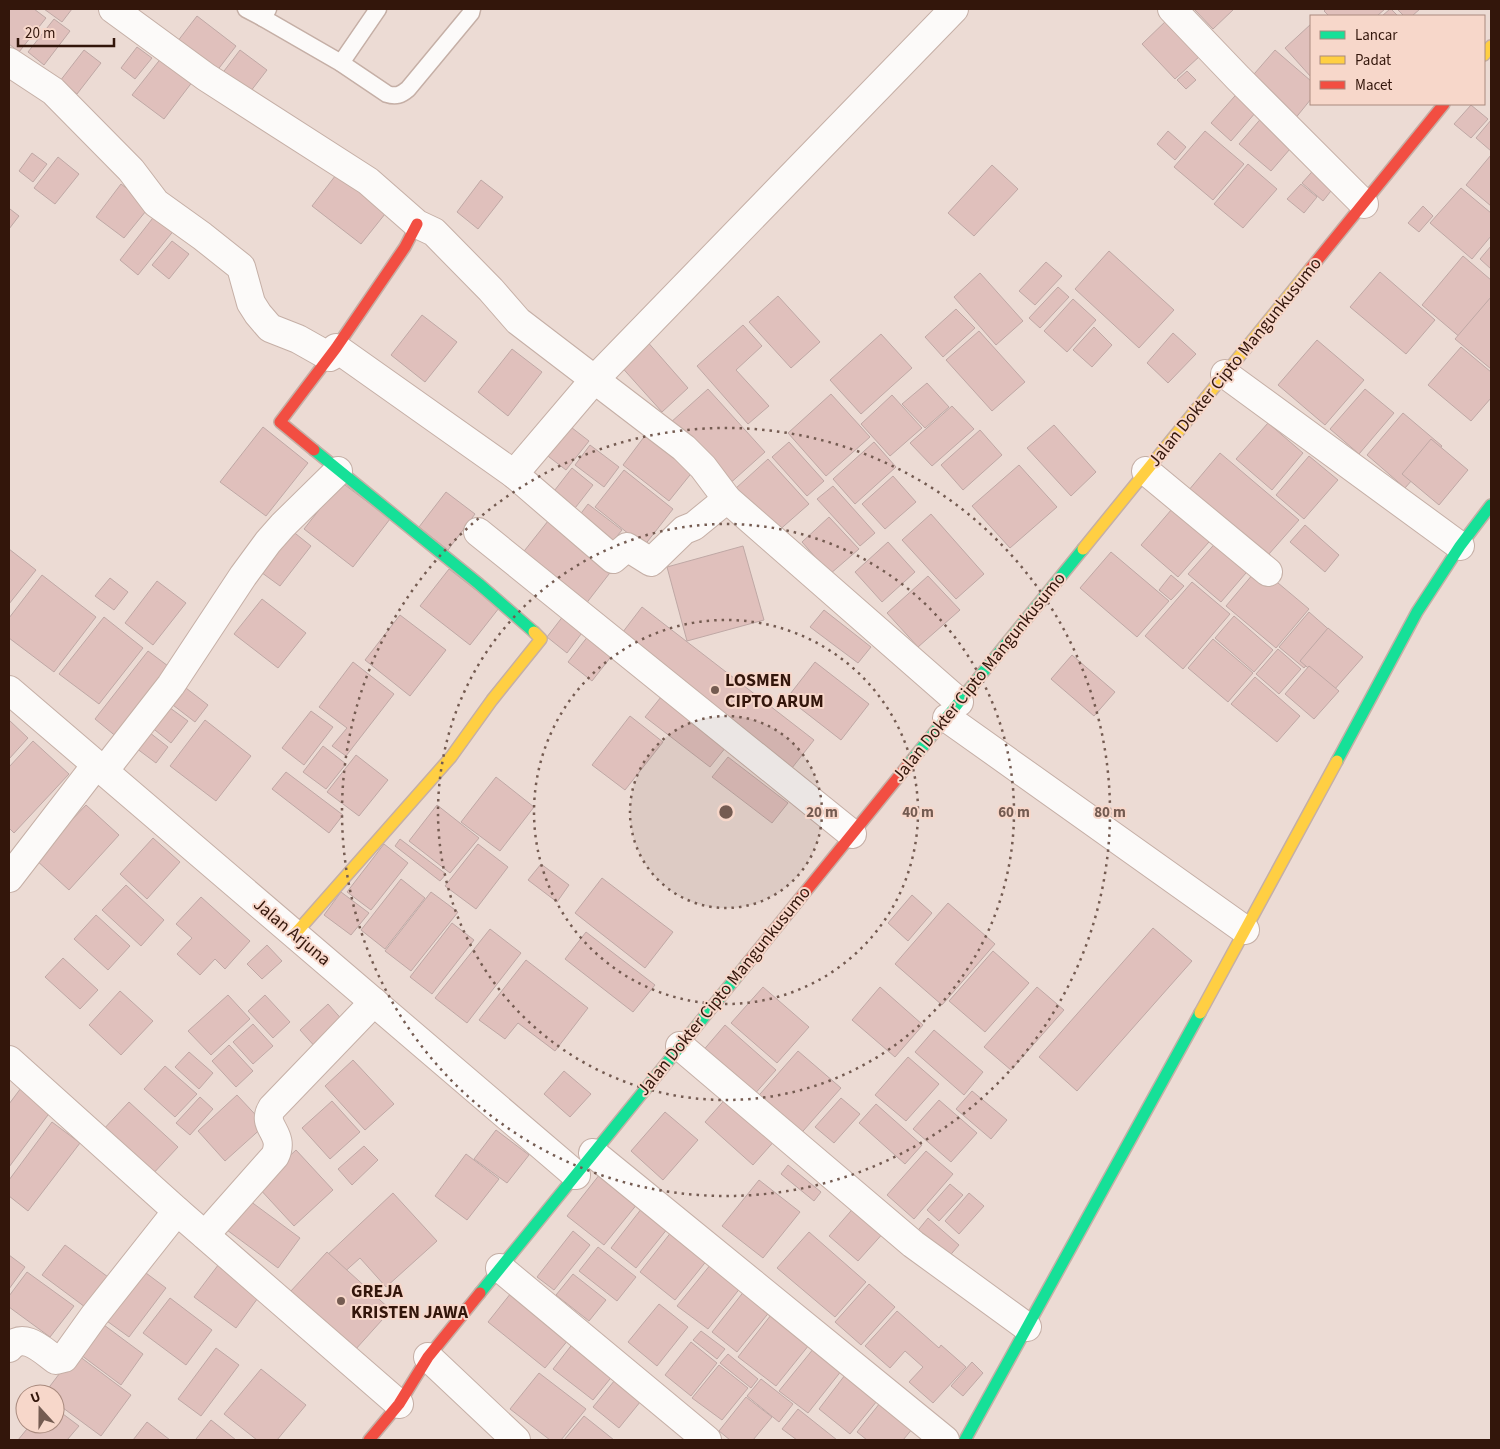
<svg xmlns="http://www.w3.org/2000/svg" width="1500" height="1449" font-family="'Source Sans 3',sans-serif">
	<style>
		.building { fill: #e0c0bc; stroke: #bfa8a5 }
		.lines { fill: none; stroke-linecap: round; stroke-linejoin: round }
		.lane-casing { stroke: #c5afa6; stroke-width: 19 }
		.street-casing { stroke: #c5afa6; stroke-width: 30 }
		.fast-casing { stroke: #c5afa6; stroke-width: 14 }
		.slow-casing { stroke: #c5afa6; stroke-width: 14 }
		.jam-casing { stroke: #c5afa6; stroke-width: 14 }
		.lane { stroke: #fcfaf9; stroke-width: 16 }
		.street { stroke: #fcfaf9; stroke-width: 28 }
		.fast { stroke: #16e098; stroke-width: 11 }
		.slow { stroke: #ffcf43; stroke-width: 11 }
		.jam { stroke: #f24e42; stroke-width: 11 }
		.ring { fill: none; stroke: #745b51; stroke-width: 2.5; stroke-dasharray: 2.5 5 }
		.poi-dot { fill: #745b51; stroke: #f7d7ca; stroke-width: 2 }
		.labels { text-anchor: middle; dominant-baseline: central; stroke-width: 4; stroke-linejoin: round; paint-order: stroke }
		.street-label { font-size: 18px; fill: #33160b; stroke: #f7d7ca }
		.poi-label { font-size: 18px; font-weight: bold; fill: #33160b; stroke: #f7d7ca; text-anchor: start }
		.centre { fill: #745b51; stroke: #f7d7ca; stroke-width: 2.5 }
		.ring-label { font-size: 15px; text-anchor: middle; font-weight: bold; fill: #745b51; stroke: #f7d7ca; stroke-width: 4; stroke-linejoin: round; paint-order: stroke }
	</style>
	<rect width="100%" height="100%" fill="#ecdbd4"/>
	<g class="building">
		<polygon points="9,9 34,9 46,18 19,52 9,44"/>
		<polygon points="44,9 72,9 62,22"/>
		<polygon points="1194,9 1234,9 1213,29"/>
		<polygon points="1326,9 1385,9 1377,16 1329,16 1324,11"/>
		<polygon points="1390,9 1391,9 1398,16 1382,16"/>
		<polygon points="1397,9 1420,9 1412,16 1404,16"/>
		<polygon points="197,16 236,46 213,76 174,46"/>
		<polygon points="54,19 70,31 44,65 28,52"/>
		<polygon points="1168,19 1201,55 1175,79 1142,44"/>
		<polygon points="1311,24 1311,77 1285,48"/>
		<polygon points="137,47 152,58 135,79 121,68"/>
		<polygon points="84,50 101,63 77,94 60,81"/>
		<polygon points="240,50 267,70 247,96 221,75"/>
		<polygon points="1275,50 1311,81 1311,99 1294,120 1248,81"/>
		<polygon points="162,57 193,81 164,119 132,95"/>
		<polygon points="1187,71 1196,80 1186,89 1177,80"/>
		<polygon points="1242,88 1262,105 1231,141 1211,123"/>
		<polygon points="1471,105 1488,119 1471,138 1454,124"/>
		<polygon points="1264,115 1296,142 1271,171 1239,144"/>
		<polygon points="1491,120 1491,151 1476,138"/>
		<polygon points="1168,131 1186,147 1175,160 1157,144"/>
		<polygon points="1205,131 1244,164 1213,200 1174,167"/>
		<polygon points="32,153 47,164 33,182 19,171"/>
		<polygon points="1491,155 1491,206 1466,185"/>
		<polygon points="58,157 79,174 55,204 34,188"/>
		<polygon points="1248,164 1277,189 1243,228 1214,204"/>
		<polygon points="992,165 1018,189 974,236 948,213"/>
		<polygon points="1318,165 1338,182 1323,201 1302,183"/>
		<polygon points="339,171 389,209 361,244 312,206"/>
		<polygon points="481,180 503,197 478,229 457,212"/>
		<polygon points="121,184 150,206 124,238 96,217"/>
		<polygon points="1301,184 1317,197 1304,213 1287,199"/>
		<polygon points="1461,188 1491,213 1491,236 1472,259 1430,223"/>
		<polygon points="1423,206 1433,216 1419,232 1408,223"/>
		<polygon points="10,209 19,216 9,229 9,211"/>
		<polygon points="156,214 175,229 138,275 120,260"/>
		<polygon points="172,241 189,254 169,279 152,265"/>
		<polygon points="1491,246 1491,269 1480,259"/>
		<polygon points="1109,251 1174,310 1139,348 1075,289"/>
		<polygon points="1463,256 1491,280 1491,317 1468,344 1422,305"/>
		<polygon points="1046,262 1062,276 1035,305 1019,291"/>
		<polygon points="1380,272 1435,320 1406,354 1350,307"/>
		<polygon points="980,273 1023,321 996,345 954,297"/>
		<polygon points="1058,287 1069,297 1040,328 1029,318"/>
		<polygon points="778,296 820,342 791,368 749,322"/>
		<polygon points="1491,297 1491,369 1455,339"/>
		<polygon points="1073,299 1096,320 1067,352 1044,331"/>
		<polygon points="956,309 975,328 943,357 925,337"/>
		<polygon points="422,315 457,342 425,382 391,355"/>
		<polygon points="743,325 762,346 736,370 769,406 748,424 697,366"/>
		<polygon points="1094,327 1112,345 1092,367 1073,350"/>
		<polygon points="979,331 1025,382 992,411 946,360"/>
		<polygon points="1173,333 1196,354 1168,383 1147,363"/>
		<polygon points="881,334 912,368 861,414 830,380"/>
		<polygon points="645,339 688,388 662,412 618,363"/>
		<polygon points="1317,340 1364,380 1325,425 1278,385"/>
		<polygon points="1461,347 1491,372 1491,398 1471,421 1428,385"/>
		<polygon points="512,349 542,372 508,416 478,392"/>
		<polygon points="927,383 949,407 925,428 902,404"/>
		<polygon points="708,389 765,452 727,486 670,423"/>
		<polygon points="1365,389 1394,413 1359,454 1330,429"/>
		<polygon points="831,394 870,437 826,476 788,433"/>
		<polygon points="892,395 922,428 890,456 861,424"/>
		<polygon points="952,406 974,429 932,466 910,443"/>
		<polygon points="1403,413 1442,446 1405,488 1367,455"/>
		<polygon points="563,421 589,441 566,470 540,450"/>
		<polygon points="1268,423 1303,453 1272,490 1236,459"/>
		<polygon points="1054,425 1096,472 1071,496 1027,448"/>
		<polygon points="263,427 308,463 266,516 220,482"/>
		<polygon points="650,429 698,465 669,501 623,465"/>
		<polygon points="980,430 1002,455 963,490 941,465"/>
		<polygon points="1431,439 1468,470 1439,505 1402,474"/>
		<polygon points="789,442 824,481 807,496 772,457"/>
		<polygon points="874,442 896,467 855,504 833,479"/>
		<polygon points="590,445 619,467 604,487 575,465"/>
		<polygon points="1220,453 1299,520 1261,563 1183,497"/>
		<polygon points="1309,456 1338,480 1304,519 1276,495"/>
		<polygon points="768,459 809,504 776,533 735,489"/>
		<polygon points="1019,465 1057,507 1010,548 972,506"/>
		<polygon points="572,468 593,485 572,512 551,495"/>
		<polygon points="624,470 673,509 644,546 595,507"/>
		<polygon points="893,476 916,502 885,529 862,504"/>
		<polygon points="341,482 390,519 353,567 304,529"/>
		<polygon points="833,486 875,533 860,546 817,499"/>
		<polygon points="446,492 475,514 448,550 419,527"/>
		<polygon points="1178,502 1216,534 1178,577 1141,545"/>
		<polygon points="588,504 622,530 609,546 576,520"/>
		<polygon points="931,514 984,574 956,599 902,540"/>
		<polygon points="552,516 616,565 585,605 521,555"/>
		<polygon points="829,517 859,549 830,574 802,542"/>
		<polygon points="1305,525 1339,555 1325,572 1290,542"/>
		<polygon points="286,526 311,546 280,586 254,567"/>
		<polygon points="1219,539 1252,566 1221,602 1188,574"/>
		<polygon points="888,542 915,572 882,602 855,572"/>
		<polygon points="743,546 764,620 687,641 667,567"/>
		<polygon points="9,549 36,570 9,604"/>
		<polygon points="1111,552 1169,601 1137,637 1080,588"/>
		<polygon points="1259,567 1309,609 1276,648 1226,606"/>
		<polygon points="449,569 499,608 470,645 420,606"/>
		<polygon points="42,575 96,617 54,672 9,638 9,618"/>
		<polygon points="1171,575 1184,586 1171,600 1159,590"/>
		<polygon points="928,576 960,610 918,647 887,613"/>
		<polygon points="110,578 128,592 114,610 95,596"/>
		<polygon points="157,581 186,603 153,645 125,623"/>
		<polygon points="1192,582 1230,614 1183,669 1145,636"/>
		<polygon points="262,599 306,633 278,668 234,634"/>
		<polygon points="642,607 814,740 788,773 616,641"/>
		<polygon points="824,610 871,647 858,663 810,627"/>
		<polygon points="567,611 587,626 567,653 547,637"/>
		<polygon points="1309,612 1334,634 1304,668 1279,647"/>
		<polygon points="400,615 446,650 410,696 365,660"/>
		<polygon points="1234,616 1273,650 1254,672 1215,638"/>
		<polygon points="104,617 143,648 99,704 59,674"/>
		<polygon points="1328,628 1363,657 1334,690 1300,661"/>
		<polygon points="592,631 617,649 592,681 568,662"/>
		<polygon points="1213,639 1253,673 1228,702 1188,668"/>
		<polygon points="1278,649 1301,669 1279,694 1256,674"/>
		<polygon points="148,651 172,669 118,738 95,719"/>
		<polygon points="1072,655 1115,692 1094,716 1051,679"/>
		<polygon points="353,662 394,694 346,756 332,746 347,728 319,707"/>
		<polygon points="815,662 869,704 841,740 787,698"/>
		<polygon points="1309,666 1339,691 1314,719 1285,694"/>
		<polygon points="1255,677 1300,716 1277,742 1231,704"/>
		<polygon points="182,685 208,705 195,722 169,702"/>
		<polygon points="661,697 726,747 710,767 645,717"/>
		<polygon points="166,705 188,721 171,743 150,726"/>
		<polygon points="311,711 333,727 304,765 282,748"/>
		<polygon points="630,716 663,742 625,790 592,765"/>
		<polygon points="9,720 28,738 9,759"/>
		<polygon points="205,720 251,756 216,801 170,766"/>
		<polygon points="145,729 168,747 156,763 132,745"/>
		<polygon points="33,741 69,774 14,833 9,828 9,767"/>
		<polygon points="323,746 346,764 326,789 303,772"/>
		<polygon points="356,755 388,780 359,816 327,792"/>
		<polygon points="728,757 788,803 772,823 712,777"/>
		<polygon points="286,772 343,815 329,833 272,789"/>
		<polygon points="496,777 534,807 500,851 461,822"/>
		<polygon points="86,805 119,835 69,890 35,859"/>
		<polygon points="437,805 479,838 450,873 409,841"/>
		<polygon points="153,838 180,862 147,899 120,874"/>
		<polygon points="400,839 446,874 440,881 395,846"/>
		<polygon points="384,844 408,863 371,910 347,892"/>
		<polygon points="478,844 508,867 476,909 445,886"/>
		<polygon points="541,864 569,885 557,902 528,880"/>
		<polygon points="602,878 673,932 645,968 575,913"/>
		<polygon points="401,879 425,898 385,949 361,930"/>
		<polygon points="126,885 164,920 141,946 102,910"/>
		<polygon points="341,892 369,913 351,935 324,915"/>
		<polygon points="431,892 458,912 411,971 385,951"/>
		<polygon points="912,895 932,913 908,941 888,923"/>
		<polygon points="201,897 250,941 225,969 215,959 200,975 177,954 192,938 176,924"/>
		<polygon points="948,903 995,944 942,1005 895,964"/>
		<polygon points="96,915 130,946 108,970 74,939"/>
		<polygon points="452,923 474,940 432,994 410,977"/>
		<polygon points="1153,928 1192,961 1077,1091 1039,1057"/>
		<polygon points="490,929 521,953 467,1023 435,998"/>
		<polygon points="586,932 655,985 633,1012 565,959"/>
		<polygon points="267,945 282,961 262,979 247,964"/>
		<polygon points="993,951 1029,983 985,1032 949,1001"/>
		<polygon points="63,958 98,990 80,1009 45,977"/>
		<polygon points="526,960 588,1008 555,1051 518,1023 505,1039 479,1020"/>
		<polygon points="763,987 809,1027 777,1063 731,1023"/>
		<polygon points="880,987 923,1025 895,1057 852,1020"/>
		<polygon points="1037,987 1064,1010 1011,1070 984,1047"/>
		<polygon points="120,991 153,1021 121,1055 89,1025"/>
		<polygon points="228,995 250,1019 211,1055 188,1031"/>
		<polygon points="265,995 290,1022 273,1038 248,1011"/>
		<polygon points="328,1004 346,1024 318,1050 300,1030"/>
		<polygon points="253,1024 273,1046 253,1064 233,1042"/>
		<polygon points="725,1025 776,1070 752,1097 701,1053"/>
		<polygon points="934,1030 983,1072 964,1095 915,1052"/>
		<polygon points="229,1045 253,1071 236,1087 212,1061"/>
		<polygon points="798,1051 841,1088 796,1139 753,1102"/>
		<polygon points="189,1052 213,1073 199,1089 175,1067"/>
		<polygon points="908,1057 939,1084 906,1121 875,1095"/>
		<polygon points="353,1060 394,1104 365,1130 325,1086"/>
		<polygon points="165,1066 197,1094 175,1117 144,1089"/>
		<polygon points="564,1071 591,1094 570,1117 544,1094"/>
		<polygon points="21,1088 51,1111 9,1167 9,1104"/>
		<polygon points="972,1091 1007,1120 991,1139 956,1109"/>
		<polygon points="237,1095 265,1125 225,1161 198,1131"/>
		<polygon points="729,1095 777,1138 753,1165 705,1122"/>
		<polygon points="200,1097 213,1109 190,1135 176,1123"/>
		<polygon points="841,1098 860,1114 834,1143 815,1127"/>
		<polygon points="939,1100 977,1133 951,1162 913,1129"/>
		<polygon points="332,1101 360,1132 330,1159 302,1128"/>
		<polygon points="129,1102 178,1147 150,1177 101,1132"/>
		<polygon points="876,1104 922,1145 905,1164 859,1123"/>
		<polygon points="665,1112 698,1140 663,1180 631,1151"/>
		<polygon points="52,1122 80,1143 28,1211 9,1196 9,1180"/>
		<polygon points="496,1130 529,1155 507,1183 474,1159"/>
		<polygon points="364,1146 378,1160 352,1185 338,1169"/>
		<polygon points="296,1150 333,1190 294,1226 257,1186"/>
		<polygon points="926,1151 953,1174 914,1219 887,1195"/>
		<polygon points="466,1154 499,1179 467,1220 435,1196"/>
		<polygon points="788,1165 821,1192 814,1201 781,1174"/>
		<polygon points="600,1174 638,1203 604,1245 567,1216"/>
		<polygon points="759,1180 800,1212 763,1258 722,1226"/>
		<polygon points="950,1184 963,1195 939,1221 927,1210"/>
		<polygon points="393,1193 437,1241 386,1287 360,1258 341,1275 325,1257"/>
		<polygon points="969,1193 984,1206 959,1234 945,1221"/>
		<polygon points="250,1201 300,1238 278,1268 227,1230"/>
		<polygon points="857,1204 886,1230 858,1261 829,1236"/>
		<polygon points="642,1208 668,1228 636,1268 611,1248"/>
		<polygon points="928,1218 959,1245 946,1260 915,1234"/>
		<polygon points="573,1231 590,1245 554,1290 537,1277"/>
		<polygon points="672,1231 708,1259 675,1300 640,1272"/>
		<polygon points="809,1232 866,1282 835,1317 777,1268"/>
		<polygon points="65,1245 108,1277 85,1307 42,1275"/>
		<polygon points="598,1247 636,1277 617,1301 579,1271"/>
		<polygon points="327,1252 391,1310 355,1350 290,1292"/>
		<polygon points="9,1255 25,1267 9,1289"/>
		<polygon points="222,1260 263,1291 236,1328 194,1297"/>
		<polygon points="711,1264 741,1287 708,1329 677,1306"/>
		<polygon points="138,1267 166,1288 129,1337 100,1316"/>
		<polygon points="27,1272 74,1306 50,1337 9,1307 9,1296"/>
		<polygon points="573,1274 606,1300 589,1321 556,1295"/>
		<polygon points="869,1284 895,1307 861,1345 835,1322"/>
		<polygon points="745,1290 771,1310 737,1352 712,1332"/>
		<polygon points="511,1293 569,1339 545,1368 488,1322"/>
		<polygon points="170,1298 212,1330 186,1365 143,1333"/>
		<polygon points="659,1304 688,1327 657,1366 628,1342"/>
		<polygon points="897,1311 939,1348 941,1345 966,1367 933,1403 909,1382 923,1367 905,1351 890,1368 865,1346"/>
		<polygon points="771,1315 809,1345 776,1386 738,1357"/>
		<polygon points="104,1325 143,1354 121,1385 81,1355"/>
		<polygon points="701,1331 725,1349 717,1359 693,1340"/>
		<polygon points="574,1342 614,1374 593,1400 553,1369"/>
		<polygon points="691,1342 717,1363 691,1396 665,1375"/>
		<polygon points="216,1348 239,1365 201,1416 178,1399"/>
		<polygon points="814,1348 842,1370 808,1413 779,1391"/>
		<polygon points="75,1353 131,1395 101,1436 55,1402 55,1394 44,1394"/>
		<polygon points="728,1354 758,1379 751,1388 720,1363"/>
		<polygon points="972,1362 983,1373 963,1396 951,1386"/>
		<polygon points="719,1365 748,1388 722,1420 692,1398"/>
		<polygon points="261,1369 306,1405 277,1440 257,1440 224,1414"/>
		<polygon points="539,1373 586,1409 561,1440 550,1440 510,1409"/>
		<polygon points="619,1375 645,1396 619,1428 593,1407"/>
		<polygon points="845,1375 877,1401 850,1434 819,1409"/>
		<polygon points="761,1379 793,1404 779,1422 747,1396"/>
		<polygon points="746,1397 772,1417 753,1440 730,1440 719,1431"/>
		<polygon points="880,1403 913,1428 903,1440 867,1440 857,1432"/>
		<polygon points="55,1408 79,1426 67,1440 18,1440 31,1424 55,1424"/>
		<polygon points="798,1409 837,1440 797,1440 782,1429"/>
		<polygon points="584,1416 614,1440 564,1440"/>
		<polygon points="211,1420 236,1440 197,1440 196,1439"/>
		<polygon points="147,1422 170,1440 133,1440"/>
	</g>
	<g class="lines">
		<g class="lane-casing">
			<g id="lane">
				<polyline points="246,9 263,18 268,9"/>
				<path d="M263,18L341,63L387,94C396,97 401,95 408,89L471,13L472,9"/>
				<polyline points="341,63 378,9"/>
			</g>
		</g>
		<g class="street-casing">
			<g id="street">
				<polyline points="113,9 206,77 368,181 417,224 434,232 491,290 518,321 684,448 703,467 727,499"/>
				<polyline points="1172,9 1238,78 1364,204"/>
				<polyline points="9,62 53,91 131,170 156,203 202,236 241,267 251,303 258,314 270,328 298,339 330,357"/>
				<polyline points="336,348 514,474 613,559 627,547 651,562 684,530 694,526 727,499 959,702"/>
				<polyline points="1225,374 1460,546"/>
				<polyline points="1146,471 1268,572"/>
				<polyline points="514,474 594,380 954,9"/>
				<polyline points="478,532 852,834"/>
				<polyline points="9,690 576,1175"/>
				<polyline points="947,718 1245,930"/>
				<polyline points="104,771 171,685 243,576 268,542 283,525 338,471"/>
				<polyline points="9,878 96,765"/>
				<polyline points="680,1046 913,1244 1027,1327"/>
				<polyline points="9,1060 177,1211 399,1404"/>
				<polyline points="593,1153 945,1440"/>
				<path d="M205,1235L275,1156C286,1133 260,1127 272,1108L374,1002"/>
				<polyline points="500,1268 707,1440"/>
				<path d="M9,1348C24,1331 42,1350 56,1360L64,1358L94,1316L177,1211"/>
				<polyline points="428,1357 516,1440"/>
			</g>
		</g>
		<g class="fast-casing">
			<g id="fast">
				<polyline points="314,450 479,584 534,632"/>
				<polyline points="1337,761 1417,612 1460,546 1491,505"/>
				<polyline points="908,765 1083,549"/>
				<polyline points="480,1293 747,964"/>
				<polyline points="965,1440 1200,1013"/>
			</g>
		</g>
		<g class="slow-casing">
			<g id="slow">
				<polyline points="1484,55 1491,46"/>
				<polyline points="1083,549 1311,268"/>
				<polyline points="295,934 451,757 492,700 541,639 534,632"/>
				<polyline points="1200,1013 1337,761"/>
			</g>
		</g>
		<g class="jam-casing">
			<g id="jam">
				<polyline points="1311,268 1444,104"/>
				<polyline points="314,450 280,422 336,348 405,247 417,224"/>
				<polyline points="747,964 908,765"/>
				<polyline points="369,1440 399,1404 428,1357 480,1293"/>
			</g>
		</g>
		<use href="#lane" class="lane"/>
		<use href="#street" class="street"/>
		<use href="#fast" class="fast"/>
		<use href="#slow" class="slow"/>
		<use href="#jam" class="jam"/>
	</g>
	<circle cx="726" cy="812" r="96" fill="#745b51" fill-opacity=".12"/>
	<g class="ring">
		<circle cx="726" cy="812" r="96"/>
		<circle cx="726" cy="812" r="192"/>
		<circle cx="726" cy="812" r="288"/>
		<circle cx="726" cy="812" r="384"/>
	</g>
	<g class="poi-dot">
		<circle cx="715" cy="690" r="5"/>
		<circle cx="341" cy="1301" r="5"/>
	</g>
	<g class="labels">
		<g class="street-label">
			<text transform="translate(1235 362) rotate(-51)">Jalan Dokter Cipto Mangunkusumo</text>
			<text transform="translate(979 677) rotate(-51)">Jalan Dokter Cipto Mangunkusumo</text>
			<text transform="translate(292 932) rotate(40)">Jalan Arjuna</text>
			<text transform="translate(724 991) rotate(-51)">Jalan Dokter Cipto Mangunkusumo</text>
		</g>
		<g class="poi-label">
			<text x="725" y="680">LOSMEN<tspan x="725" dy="21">CIPTO ARUM</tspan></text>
			<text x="351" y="1291">GREJA<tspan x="351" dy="21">KRISTEN JAWA</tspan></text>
		</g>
	</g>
	<circle cx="726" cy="812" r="8" class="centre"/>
	<g class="ring-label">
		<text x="822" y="817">20 m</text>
		<text x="918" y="817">40 m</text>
		<text x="1014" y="817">60 m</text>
		<text x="1110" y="817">80 m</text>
	</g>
	<rect width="1500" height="1449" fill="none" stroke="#33160b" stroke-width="20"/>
	<rect x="1310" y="15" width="175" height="90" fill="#f7d7ca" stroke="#a98a7e"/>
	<rect x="1320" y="31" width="25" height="8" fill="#16e098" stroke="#a98a7e"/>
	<text x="1355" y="40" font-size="15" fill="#33160b">Lancar</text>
	<rect x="1320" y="56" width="25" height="8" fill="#ffcf43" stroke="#a98a7e"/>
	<text x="1355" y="65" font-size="15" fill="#33160b">Padat</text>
	<rect x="1320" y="81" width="25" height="8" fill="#f24e42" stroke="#a98a7e"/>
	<text x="1355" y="90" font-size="15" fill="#33160b">Macet</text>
	<g transform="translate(40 1409) rotate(339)"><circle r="24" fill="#f7d7ca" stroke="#a98a7e"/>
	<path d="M0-4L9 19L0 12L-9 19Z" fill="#745b51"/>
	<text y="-8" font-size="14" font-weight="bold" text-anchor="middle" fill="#33160b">U</text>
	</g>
	<path d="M18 38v8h96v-8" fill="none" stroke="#33160b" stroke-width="2.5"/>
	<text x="25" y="38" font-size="15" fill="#33160b" stroke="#f7d7ca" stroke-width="4" paint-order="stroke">20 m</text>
</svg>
